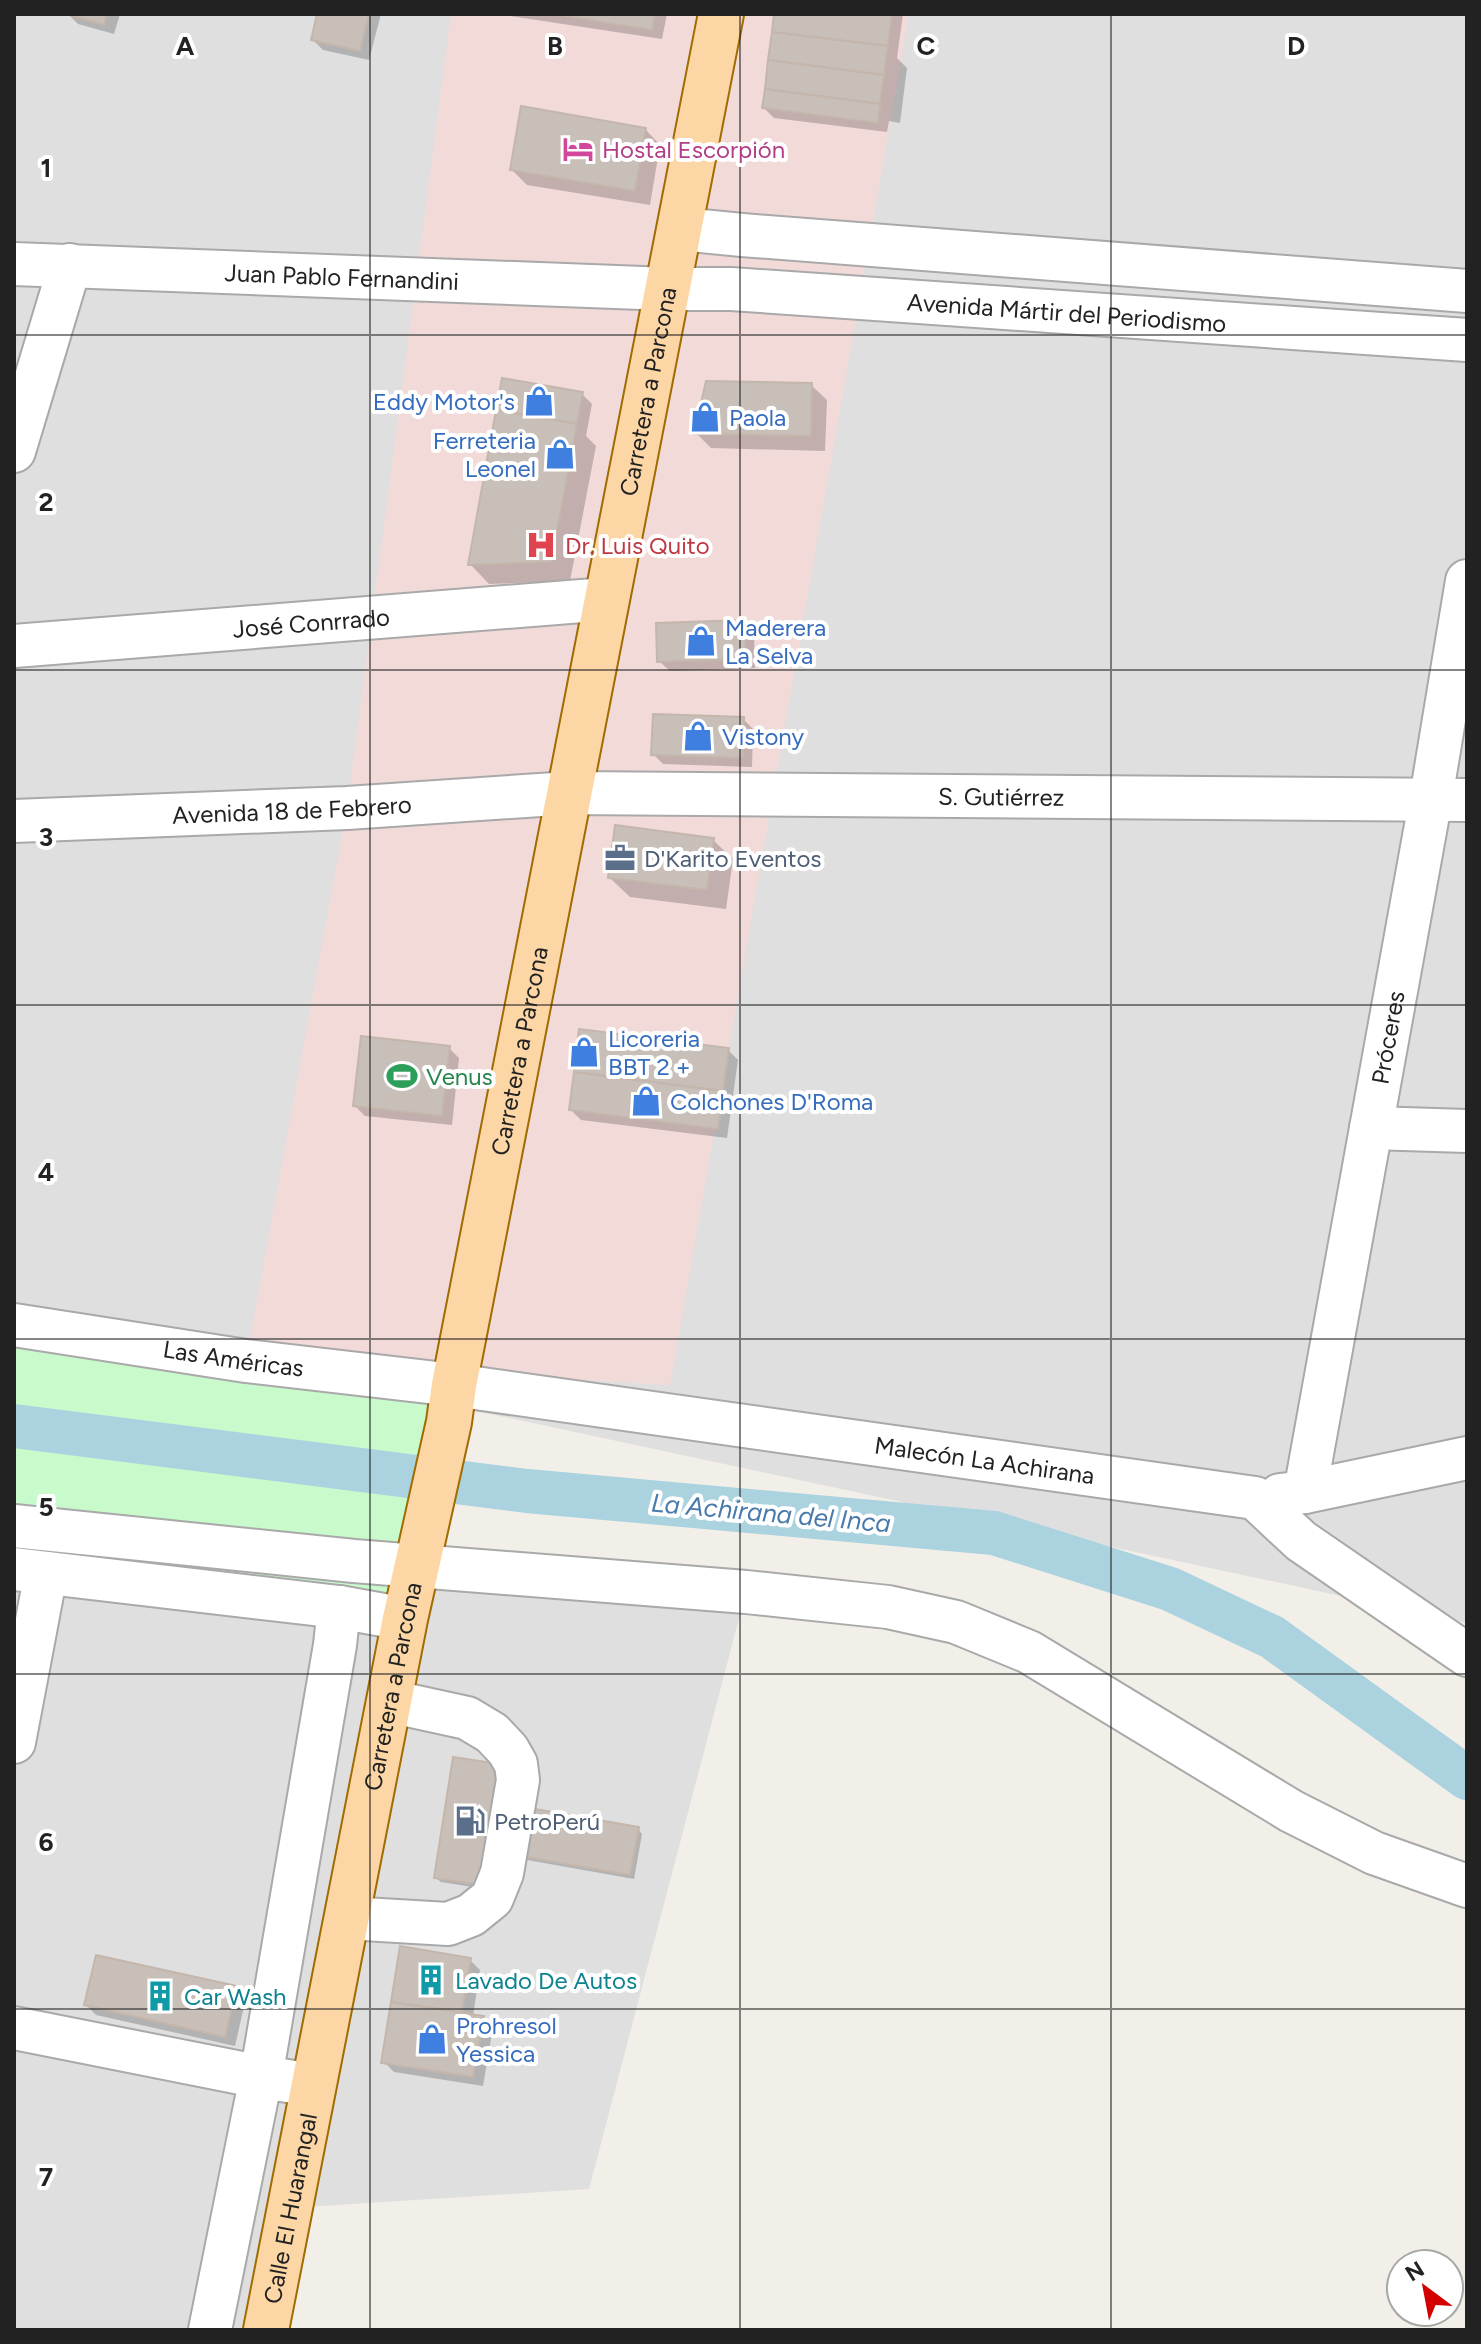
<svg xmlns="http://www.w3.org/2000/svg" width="1481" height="2344" font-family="Figtree,sans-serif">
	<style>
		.residential { fill: #e0dfdf }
		.commercial { fill: #f2dad9 }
		.park { fill: #c8facc }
		.shadow { fill: #0003 }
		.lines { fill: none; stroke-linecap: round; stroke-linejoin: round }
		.canal { stroke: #aad3df; stroke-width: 44 }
		.building { fill: #c7bfb8; stroke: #c4b6ab; stroke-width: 2 }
		.minor-casing { stroke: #a9a9a9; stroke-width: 46 }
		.major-casing { stroke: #a06b00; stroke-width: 48 }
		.minor { stroke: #fff; stroke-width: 42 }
		.major { stroke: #fcd6a4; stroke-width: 44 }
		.grid { fill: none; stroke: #222; stroke-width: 2; stroke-opacity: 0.55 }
		.labels { text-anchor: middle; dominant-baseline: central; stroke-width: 8; stroke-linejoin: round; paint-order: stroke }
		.hotel-label { font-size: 24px; fill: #b23c85; stroke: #fff; text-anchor: start }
		.street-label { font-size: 24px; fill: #222; stroke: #fff }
		.shop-label { font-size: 24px; fill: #366cbe; stroke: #fff; text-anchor: start }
		.health-label { font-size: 24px; fill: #be3a42; stroke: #fff; text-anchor: start }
		.service-label { font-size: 24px; fill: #4e5e75; stroke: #fff; text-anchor: start }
		.leisure-label { font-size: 24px; fill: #27864d; stroke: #fff; text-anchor: start }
		.culture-label { font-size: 24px; fill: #0d838f; stroke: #fff; text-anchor: start }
		.water-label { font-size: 26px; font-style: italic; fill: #4a7aab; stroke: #fff }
		.grid-label { font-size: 26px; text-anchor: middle; font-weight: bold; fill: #222; stroke: #fff; stroke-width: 8; stroke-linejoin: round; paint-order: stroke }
	</style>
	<rect width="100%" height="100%" fill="#f2efe9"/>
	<g class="residential">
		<polygon points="14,14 1467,14 1467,1623 14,1312"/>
		<polygon points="14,1521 746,1592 589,2189 289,2208 264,2330 14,2330"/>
	</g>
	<polygon class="commercial" points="451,14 909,14 670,1385 246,1361 347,808"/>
	<polygon class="park" points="14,1322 454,1385 405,1619 14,1577"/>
	<g class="shadow">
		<polygon points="68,14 120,14 114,34 78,24"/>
		<polygon points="319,14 381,14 369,60 323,50 313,40"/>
		<polygon points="508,14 667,14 662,39 510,16"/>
		<polygon points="776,14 903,14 897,58 907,68 900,123 889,121 887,132 774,118 764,108"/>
		<polygon points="645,129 660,145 650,205 527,185 512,170"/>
		<polygon points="811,385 827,400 825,451 711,448 696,433"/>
		<polygon points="582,394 592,404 586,436 596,446 570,581 489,584 470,564"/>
		<polygon points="744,622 754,632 755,668 670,671 659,661"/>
		<polygon points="743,719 753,729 752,767 663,764 653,754"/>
		<polygon points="713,840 733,859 726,909 630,897 610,878"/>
		<polygon points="449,1048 459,1058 452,1125 365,1116 355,1106"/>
		<polygon points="728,1050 738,1060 727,1138 581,1120 571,1110"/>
		<polygon points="454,1759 492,1890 441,1882 436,1878"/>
		<polygon points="638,1829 642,1834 634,1879 516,1858"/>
		<polygon points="402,1948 470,1960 480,1970 473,2016 483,2018 493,2028 483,2086 394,2072 384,2062"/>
		<polygon points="236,1988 246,1998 235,2046 96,2015 86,2005"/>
	</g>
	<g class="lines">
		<polyline class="canal" points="14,1426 527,1491 994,1533 1170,1589 1272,1637 1467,1778"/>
	</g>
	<g class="building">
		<polygon points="66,14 107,14 104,25"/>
		<polygon points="317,14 369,14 360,51 311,40"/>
		<polygon points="552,14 655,14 652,30"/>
		<polygon points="774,14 892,14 888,46 772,32"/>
		<polygon points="772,32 888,46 884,75 768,60"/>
		<polygon points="768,60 884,75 880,104 765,89"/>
		<polygon points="765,89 880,104 878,123 762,108"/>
		<polygon points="521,106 646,128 635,191 510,170"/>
		<polygon points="502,378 583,392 577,424 496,410"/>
		<polygon points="706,381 812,383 811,436 694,434"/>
		<polygon points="496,410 577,424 551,562 468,565"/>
		<polygon points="745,620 746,659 657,662 656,623"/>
		<polygon points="653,714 744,717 743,758 651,755"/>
		<polygon points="615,825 714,838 707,890 608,878"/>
		<polygon points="579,1029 729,1048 723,1091 574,1072"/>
		<polygon points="361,1036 450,1046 442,1116 353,1106"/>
		<polygon points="574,1072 723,1091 718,1129 569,1110"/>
		<polygon points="453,1757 507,1765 488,1886 434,1878"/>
		<polygon points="518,1806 639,1827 630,1875 509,1854"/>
		<polygon points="400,1946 471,1958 462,2012 391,2002"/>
		<polygon points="96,1955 237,1986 225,2037 84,2005"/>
		<polygon points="391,2002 484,2016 473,2077 381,2063"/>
	</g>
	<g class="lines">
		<g class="minor-casing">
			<g id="minor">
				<polyline points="681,229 742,235 1467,291"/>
				<path id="s1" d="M14,264L668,289H731L1467,340"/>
				<polyline points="14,451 70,265"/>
				<path id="s2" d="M14,646L607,599"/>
				<path id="s3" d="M14,821L347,808L570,793L1467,800"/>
				<polyline points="1371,1128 1467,1131"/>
				<path id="s4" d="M14,1325L246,1361L454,1385L1255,1498L1301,1541L1467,1655"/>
				<path id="s5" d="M1305,1492L1431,798L1467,581"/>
				<polyline points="1280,1495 1305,1492 1467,1458"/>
				<polyline points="14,1526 354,1561 746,1592 888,1607 956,1622 1029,1652 1291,1811 1374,1853 1467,1886"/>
				<polyline points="14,1569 339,1607 405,1619"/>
				<polyline points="14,1742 46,1573"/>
				<polyline points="347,1918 448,1924 471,1915 492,1898 502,1873 518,1780 516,1764 508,1750 492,1733 467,1718 389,1701"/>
				<polyline points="14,2028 261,2077 314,2085"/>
				<polyline points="210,2330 261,2077 335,1645 339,1607"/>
			</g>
		</g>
		<g class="major-casing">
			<g id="major">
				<path id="s6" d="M266,2330L405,1619L449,1422L454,1385L721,14"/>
			</g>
		</g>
		<use href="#minor" class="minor"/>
		<use href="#major" class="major"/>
	</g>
	<path class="grid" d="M370,14V2330M740,14V2330M1111,14V2330M14,335H1467M14,670H1467M14,1005H1467M14,1339H1467M14,1674H1467M14,2009H1467"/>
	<defs>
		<g id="hotel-bare" transform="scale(2.4)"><path d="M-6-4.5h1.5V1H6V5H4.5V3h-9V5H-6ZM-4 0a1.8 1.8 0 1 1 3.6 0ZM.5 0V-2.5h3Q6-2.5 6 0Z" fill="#d1479c" stroke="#fff" stroke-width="2.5" paint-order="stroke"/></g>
		<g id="shop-bare" transform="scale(2.4)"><path d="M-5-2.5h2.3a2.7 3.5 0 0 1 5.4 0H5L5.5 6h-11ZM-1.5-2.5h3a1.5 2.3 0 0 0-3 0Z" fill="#3f7fe0" stroke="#fff" stroke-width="2.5" paint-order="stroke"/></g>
		<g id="hospital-bare" transform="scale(2.4)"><path d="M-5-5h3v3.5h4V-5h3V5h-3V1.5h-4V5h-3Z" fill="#e0444e" stroke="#fff" stroke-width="2.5" paint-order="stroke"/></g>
		<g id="office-bare" transform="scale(2.4)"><path d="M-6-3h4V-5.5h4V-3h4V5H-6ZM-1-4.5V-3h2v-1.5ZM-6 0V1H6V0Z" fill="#5c6f8a" stroke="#fff" stroke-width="2.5" paint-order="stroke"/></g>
		<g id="stadium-bare" transform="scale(2.4)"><path d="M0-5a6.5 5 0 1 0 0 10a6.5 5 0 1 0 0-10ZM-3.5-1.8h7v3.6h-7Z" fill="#2e9e5b" stroke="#fff" stroke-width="2.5" paint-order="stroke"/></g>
		<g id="fuel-bare" transform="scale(2.4)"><path d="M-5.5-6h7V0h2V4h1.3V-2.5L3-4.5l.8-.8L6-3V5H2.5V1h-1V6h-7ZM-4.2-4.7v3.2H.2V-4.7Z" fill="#5c6f8a" stroke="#fff" stroke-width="2.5" paint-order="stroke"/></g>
		<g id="building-bare" transform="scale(2.4)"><path d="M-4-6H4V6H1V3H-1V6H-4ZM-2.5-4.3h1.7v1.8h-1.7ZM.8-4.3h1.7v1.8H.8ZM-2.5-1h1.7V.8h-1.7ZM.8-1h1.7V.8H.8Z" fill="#0f9aa8" stroke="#fff" stroke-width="2.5" paint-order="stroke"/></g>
	</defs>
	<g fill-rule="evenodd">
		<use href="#hotel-bare" x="578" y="149"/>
		<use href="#shop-bare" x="539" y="401"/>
		<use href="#shop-bare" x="705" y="417"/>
		<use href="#shop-bare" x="560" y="454"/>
		<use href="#hospital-bare" x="541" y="545"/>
		<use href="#shop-bare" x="701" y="641"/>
		<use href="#shop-bare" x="698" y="736"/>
		<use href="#office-bare" x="620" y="858"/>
		<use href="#shop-bare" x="584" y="1052"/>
		<use href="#stadium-bare" x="402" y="1076"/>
		<use href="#shop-bare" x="646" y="1101"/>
		<use href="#fuel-bare" x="470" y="1821"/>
		<use href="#building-bare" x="431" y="1980"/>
		<use href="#building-bare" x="160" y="1996"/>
		<use href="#shop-bare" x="432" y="2039"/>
	</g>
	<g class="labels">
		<g class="hotel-label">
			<text x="602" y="149">Hostal Escorpión</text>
		</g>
		<g class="street-label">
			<text stroke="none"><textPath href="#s1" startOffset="328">Juan Pablo Fernandini</textPath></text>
			<text stroke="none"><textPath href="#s1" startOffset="1054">Avenida Mártir del Periodismo</textPath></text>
			<text stroke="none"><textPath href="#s6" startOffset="1976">Carretera a Parcona</textPath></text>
			<text stroke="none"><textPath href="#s2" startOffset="298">José Conrrado</textPath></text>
			<text stroke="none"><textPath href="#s3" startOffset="988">S. Gutiérrez</textPath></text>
			<text stroke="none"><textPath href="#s3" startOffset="278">Avenida 18 de Febrero</textPath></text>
			<text stroke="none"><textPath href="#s5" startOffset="462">Próceres</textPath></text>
			<text stroke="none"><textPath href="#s6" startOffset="1304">Carretera a Parcona</textPath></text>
			<text stroke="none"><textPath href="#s4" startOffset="222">Las Américas</textPath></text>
			<text stroke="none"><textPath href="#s4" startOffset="980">Malecón La Achirana</textPath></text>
			<text stroke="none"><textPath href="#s6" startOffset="656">Carretera a Parcona</textPath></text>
			<text stroke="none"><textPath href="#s6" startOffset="124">Calle El Huarangal</textPath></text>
		</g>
		<g class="shop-label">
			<text x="515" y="401" text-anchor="end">Eddy Motor's</text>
			<text x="729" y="417">Paola</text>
			<text x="536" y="440" text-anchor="end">Ferreteria<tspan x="536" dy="28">Leonel</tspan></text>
			<text x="725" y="627">Maderera<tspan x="725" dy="28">La Selva</tspan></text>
			<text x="722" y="736">Vistony</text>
			<text x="608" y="1038">Licoreria<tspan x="608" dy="28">BBT 2 +</tspan></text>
			<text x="670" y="1101">Colchones D'Roma</text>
			<text x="456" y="2025">Prohresol<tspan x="456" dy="28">Yessica</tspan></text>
		</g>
		<g class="health-label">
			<text x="565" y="545">Dr. Luis Quito</text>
		</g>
		<g class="service-label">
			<text x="644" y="858">D'Karito Eventos</text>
			<text x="494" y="1821">PetroPerú</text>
		</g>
		<g class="leisure-label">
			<text x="426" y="1076">Venus</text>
		</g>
		<g class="culture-label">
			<text x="455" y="1980">Lavado De Autos</text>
			<text x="184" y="1996">Car Wash</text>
		</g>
		<g class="water-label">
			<text transform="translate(771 1513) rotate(5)">La Achirana del Inca</text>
		</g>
	</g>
	<g class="grid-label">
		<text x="185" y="55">A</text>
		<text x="555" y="55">B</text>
		<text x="926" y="55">C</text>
		<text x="1296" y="55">D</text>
		<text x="46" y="177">1</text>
		<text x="46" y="511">2</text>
		<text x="46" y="846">3</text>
		<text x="46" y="1181">4</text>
		<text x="46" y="1516">5</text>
		<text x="46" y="1851">6</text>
		<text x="46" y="2186">7</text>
	</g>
	<rect width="1481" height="2344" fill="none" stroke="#222222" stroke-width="32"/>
	<g transform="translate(1425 2288) rotate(328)"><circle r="38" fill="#ffffff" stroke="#a7a7a7" stroke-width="2"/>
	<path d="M0-6L14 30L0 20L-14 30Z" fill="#d40000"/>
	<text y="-12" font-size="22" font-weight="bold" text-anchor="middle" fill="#222222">N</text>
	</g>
</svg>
